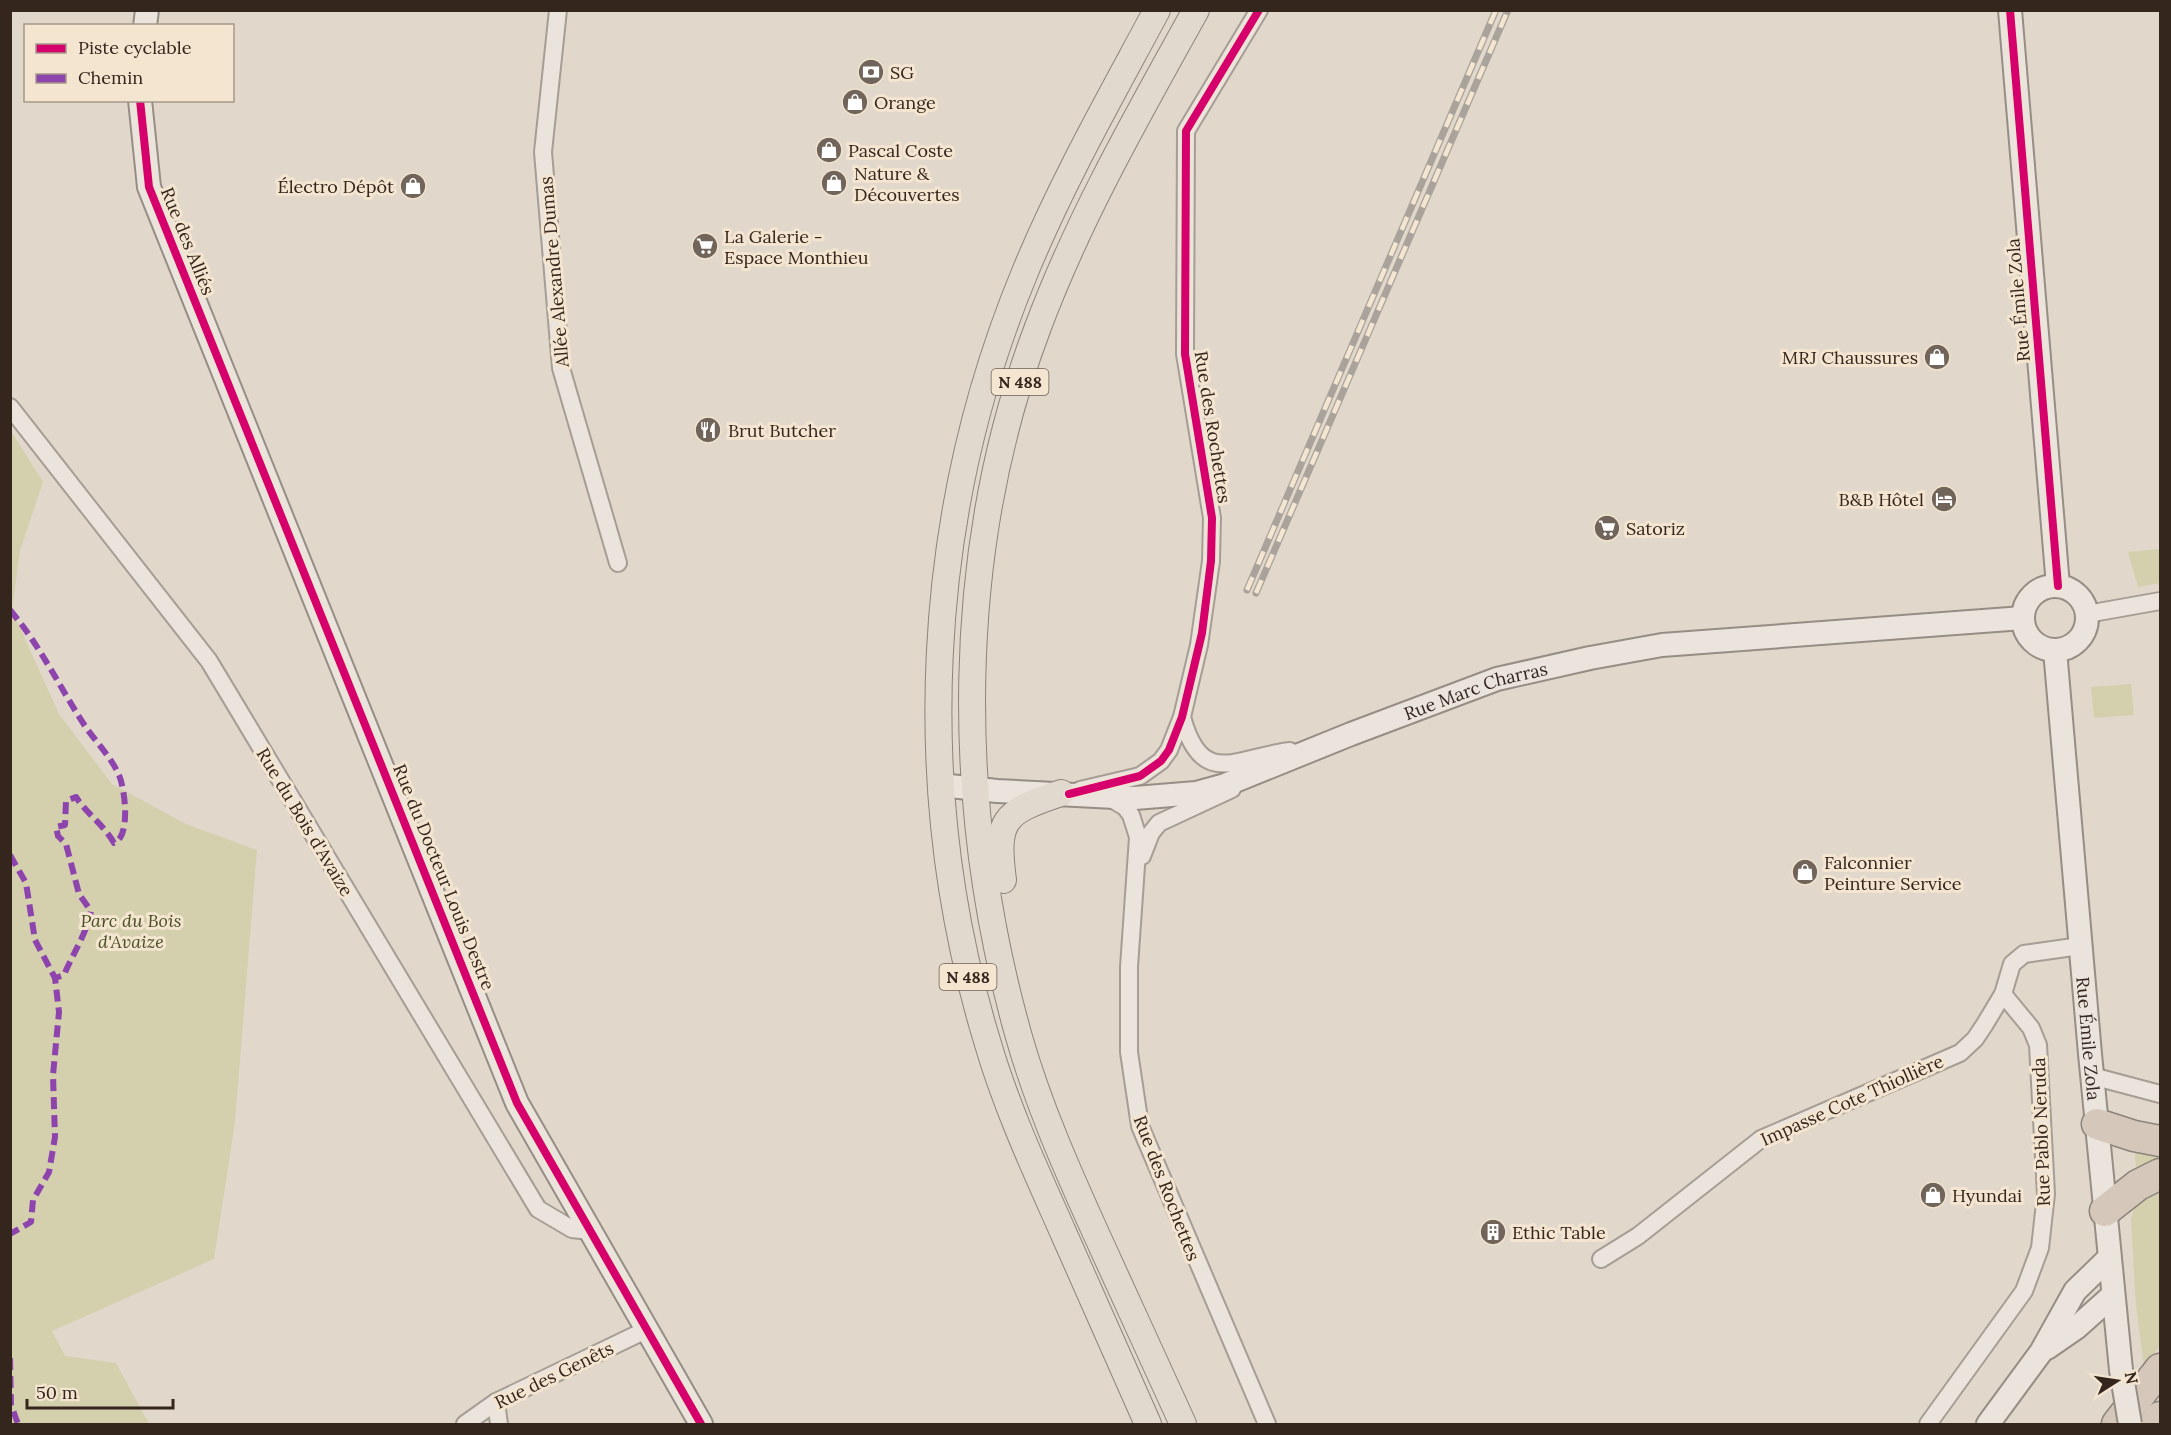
<svg xmlns="http://www.w3.org/2000/svg" width="2171" height="1435" font-family="Lora,serif">
	<style>
		.green { fill: #d4cfad }
		.lines { fill: none; stroke-linecap: round; stroke-linejoin: round }
		.street-casing { stroke: #a69d94; stroke-width: 20 }
		.secondary-casing { stroke: #968d84; stroke-width: 26 }
		.primary-casing { stroke: #8c837b; stroke-width: 28 }
		.highway-casing { stroke: #8c837b; stroke-width: 33 }
		.street { stroke: #eae4dc; stroke-width: 16 }
		.secondary { stroke: #eae4dc; stroke-width: 22 }
		.primary { stroke: #e1d9ce; stroke-width: 26 }
		.highway { stroke: #d5c8bb; stroke-width: 30 }
		.rail-casing { stroke: #a9a39c; stroke-width: 7 }
		.rail { stroke: #f3e5d0; stroke-width: 4.5; stroke-dasharray: 14; stroke-linecap: butt }
		.secondary-bridge-casing { stroke: #968d84; stroke-width: 26; stroke-linecap: butt }
		.secondary-bridge { stroke: #eae4dc; stroke-width: 22 }
		.quiet { stroke: #8e44ad; stroke-width: 6; stroke-dasharray: 12 6; stroke-linecap: butt }
		.cycleway-casing { stroke: #f3e5d0; stroke-width: 11 }
		.cycleway { stroke: #d6006c; stroke-width: 8 }
		.labels { text-anchor: middle; dominant-baseline: central; stroke-width: 6; stroke-linejoin: round; paint-order: stroke }
		.shield { fill: #f3e5d0; stroke: #6d5f53; stroke-width: 1.5 }
		.shield-label { font-size: 16px; font-weight: bold; fill: #34251d }
		.poi-label { font-size: 18px; fill: #34251d; stroke: #f3e5d0; text-anchor: start }
		.street-label { font-size: 18px; fill: #34251d; stroke: #f3e5d0 }
		.park-label { font-size: 18px; font-style: italic; fill: #4a4f25; stroke: #f3e5d0 }
	</style>
	<rect width="100%" height="100%" fill="#e1d8cb"/>
	<g class="green">
		<polygon points="11,431 43,482 20,551 12,610 59,714 112,784 186,824 257,850 235,1122 214,1259 52,1331 65,1356 116,1363 149,1424 11,1424"/>
		<polygon points="2160,549 2160,583 2138,587 2128,552"/>
		<polygon points="2131,684 2134,715 2094,718 2091,687"/>
		<polygon points="2134,1147 2160,1151 2160,1165 2137,1175"/>
		<polygon points="2160,1185 2160,1346 2144,1367 2136,1306 2131,1219 2135,1206"/>
	</g>
	<g class="lines">
		<g class="street-casing">
			<g id="street">
				<polyline points="558,10 543,152 561,368 618,563"/>
				<polyline points="10,407 209,661 538,1209 572,1229 590,1231"/>
				<polyline points="2087,614 2160,601"/>
				<path d="M1182,717C1202,790 1237,757 1290,751"/>
				<polyline points="1080,790 1140,776 1161,761 1169,750 1182,717 1199,645 1211,561 1212,518 1185,354 1186,131 1259,10"/>
				<polyline points="1108,797 1125,807 1131,815 1138,837 1129,967 1129,1052 1140,1126 1267,1424"/>
				<polyline points="1142,856 1151,833 1159,823 1232,789"/>
				<polyline points="2092,1076 2160,1094"/>
				<polyline points="1601,1259 1638,1236 1761,1139 1960,1053 1975,1039 1985,1024 2003,994 2012,964 2024,954 2080,946"/>
				<polyline points="496,1402 499,1424"/>
				<polyline points="465,1424 496,1402 646,1330"/>
				<polyline points="1928,1424 2024,1291 2040,1248 2046,1194 2038,1045 2031,1028 2003,994"/>
			</g>
		</g>
		<g class="secondary-casing">
			<g id="secondary">
				<polyline points="2010,10 2058,586"/>
				<polyline points="145,26 147,10"/>
				<polyline points="140,100 149,187 517,1103 701,1424"/>
				<circle cx="2055" cy="618" r="32"/>
				<path id="s1" d="M2055,650L2090,1054L2121,1370"/>
				<path id="s2" d="M940,785L997,791L1135,798L1196,793L1225,785L1351,734L1497,679L1590,658L1662,645L2023,618"/>
				<polyline points="2047,1348 2076,1328 2113,1295"/>
				<polyline points="1988,1424 2041,1352 2075,1291 2109,1258"/>
			</g>
		</g>
		<g class="primary-casing">
			<g id="primary">
				<path d="M1003,880C995,819 1004,812 1061,793"/>
				<path d="M1148,1424C1120,1360 1091,1296 1063,1232C1036,1171 1007,1109 988,1044C911,793 924,515 1025,272C1062,182 1111,96 1157,10"/>
				<path d="M1183,1424C1155,1363 1127,1301 1099,1240C1069,1174 1039,1107 1019,1037C954,808 953,551 1038,327C1079,217 1139,113 1196,10"/>
			</g>
		</g>
		<g class="highway-casing">
			<g id="highway">
				<polyline points="2097,1124 2134,1136 2160,1141"/>
				<polyline points="2105,1211 2138,1185 2160,1174"/>
				<polyline points="2117,1424 2160,1369"/>
				<polyline points="2155,1424 2160,1417"/>
			</g>
		</g>
		<use href="#street" class="street"/>
		<use href="#secondary" class="secondary"/>
		<use href="#primary" class="primary"/>
		<use href="#highway" class="highway"/>
		<g class="rail-casing">
			<g id="rail">
				<polyline points="1247,590 1496,10"/>
				<polyline points="1256,593 1508,10"/>
			</g>
		</g>
		<use href="#rail" class="rail"/>
		<g class="secondary-bridge-casing">
			<polyline id="secondary-bridge" points="2121,1370 2130,1424"/>
		</g>
		<use href="#secondary-bridge" class="secondary-bridge"/>
		<g class="quiet">
			<path d="M10,610C40,645 60,688 85,726C96,742 111,757 119,775C125,789 131,837 114,843C104,825 87,814 76,797L66,801L65,825L56,827L58,836L66,844L79,894L91,911C87,933 73,953 64,975L55,978L59,1012L53,1075L55,1137L49,1172L33,1200L31,1222L10,1234"/>
			<polyline points="10,855 26,883 35,940 55,978"/>
			<polyline points="10,1358 11,1405 18,1424"/>
		</g>
		<g class="cycleway-casing">
			<g id="cycleway">
				<polyline points="2010,10 2058,586"/>
				<polyline points="140,100 149,187 517,1103 701,1424"/>
				<polyline points="1069,794 1140,776 1161,761 1169,750 1182,717 1202,633 1211,561 1212,518 1185,354 1186,131 1259,10"/>
			</g>
		</g>
		<use href="#cycleway" class="cycleway"/>
	</g>
	<defs>
		<g id="bank-disc" transform="scale(1.35)"><circle r="9.5" fill="#71645a" stroke="#f3e5d0"/><path d="M-6-4H6V4H-6ZM0-2.3a2.3 2.3 0 1 0 0 4.6a2.3 2.3 0 1 0 0-4.6Z" fill="#fff"/></g>
		<g id="shop-disc" transform="scale(1.35)"><circle r="9.5" fill="#71645a" stroke="#f3e5d0"/><path d="M-5-2.5h2.3a2.7 3.5 0 0 1 5.4 0H5L5.5 6h-11ZM-1.5-2.5h3a1.5 2.3 0 0 0-3 0Z" fill="#fff"/></g>
		<g id="supermarket-disc" transform="scale(1.35)"><circle r="9.5" fill="#71645a" stroke="#f3e5d0"/><path d="M-6-5.5h2.5l.6 2H6L4.5 2H-2.5L-4.4-4H-6ZM-1.5 3.2a1.3 1.3 0 1 0 .1 0ZM3 3.2a1.3 1.3 0 1 0 .1 0Z" fill="#fff"/></g>
		<g id="restaurant-disc" transform="scale(1.35)"><circle r="9.5" fill="#71645a" stroke="#f3e5d0"/><path d="M-5-6h1v4h1v-4h1v4h1v-4h1v5L-1.5 .5V6h-2V.5L-5-1ZM5-6V6H3V1.5H1.5Q1.5-4 5-6Z" fill="#fff"/></g>
		<g id="hotel-disc" transform="scale(1.35)"><circle r="9.5" fill="#71645a" stroke="#f3e5d0"/><path d="M-6-4.5h1.5V1H6V5H4.5V3h-9V5H-6ZM-4 0a1.8 1.8 0 1 1 3.6 0ZM.5 0V-2.5h3Q6-2.5 6 0Z" fill="#fff"/></g>
		<g id="building-disc" transform="scale(1.35)"><circle r="9.5" fill="#71645a" stroke="#f3e5d0"/><path d="M-4-6H4V6H1V3H-1V6H-4ZM-2.5-4.3h1.7v1.8h-1.7ZM.8-4.3h1.7v1.8H.8ZM-2.5-1h1.7V.8h-1.7ZM.8-1h1.7V.8H.8Z" fill="#fff"/></g>
	</defs>
	<g fill-rule="evenodd">
		<use href="#bank-disc" x="871" y="72"/>
		<use href="#shop-disc" x="855" y="102"/>
		<use href="#shop-disc" x="829" y="150"/>
		<use href="#shop-disc" x="834" y="183"/>
		<use href="#shop-disc" x="413" y="186"/>
		<use href="#supermarket-disc" x="705" y="246"/>
		<use href="#shop-disc" x="1937" y="357"/>
		<use href="#restaurant-disc" x="708" y="430"/>
		<use href="#hotel-disc" x="1944" y="499"/>
		<use href="#supermarket-disc" x="1607" y="528"/>
		<use href="#shop-disc" x="1805" y="872"/>
		<use href="#shop-disc" x="1933" y="1195"/>
		<use href="#building-disc" x="1493" y="1232"/>
	</g>
	<g class="labels">
		<g class="shield">
			<rect x="991.5" y="369" width="57" height="26" rx="4.5"/>
			<rect x="939.5" y="964" width="57" height="26" rx="4.5"/>
		</g>
		<g class="shield-label">
			<text x="1020" y="382">N 488</text>
			<text x="968" y="977">N 488</text>
		</g>
		<g class="poi-label">
			<text x="890" y="72">SG</text>
			<text x="874" y="102">Orange</text>
			<text x="848" y="150">Pascal Coste</text>
			<text x="854" y="173">Nature &amp;<tspan x="854" dy="21">Découvertes</tspan></text>
			<text x="394" y="186" text-anchor="end">Électro Dépôt</text>
			<text x="724" y="236">La Galerie -<tspan x="724" dy="21">Espace Monthieu</tspan></text>
			<text x="1918" y="357" text-anchor="end">MRJ Chaussures</text>
			<text x="728" y="430">Brut Butcher</text>
			<text x="1924" y="499" text-anchor="end">B&amp;B Hôtel</text>
			<text x="1626" y="528">Satoriz</text>
			<text x="1824" y="862">Falconnier<tspan x="1824" dy="21">Peinture Service</tspan></text>
			<text x="1952" y="1195">Hyundai</text>
			<text x="1512" y="1232">Ethic Table</text>
		</g>
		<g class="street-label">
			<text transform="translate(188 241) rotate(68)">Rue des Alliés</text>
			<text transform="translate(554 272) rotate(-95)">Allée Alexandre Dumas</text>
			<text transform="translate(2018 300) rotate(-95)">Rue Émile Zola</text>
			<text transform="translate(1213 427) rotate(81)">Rue des Rochettes</text>
			<text stroke="none"><textPath href="#s2" startOffset="555">Rue Marc Charras</textPath></text>
			<text transform="translate(305 822) rotate(59)">Rue du Bois d'Avaize</text>
			<text transform="translate(444 877) rotate(68)">Rue du Docteur Louis Destre</text>
			<text stroke="none"><textPath href="#s1" startOffset="390">Rue Émile Zola</textPath></text>
			<text transform="translate(1852 1100) rotate(-24)">Impasse Cote Thiollière</text>
			<text transform="translate(2041 1132) rotate(-92)">Rue Pablo Neruda</text>
			<text transform="translate(1167 1188) rotate(69)">Rue des Rochettes</text>
			<text transform="translate(554 1375) rotate(-26)">Rue des Genêts</text>
		</g>
		<g class="park-label">
			<text x="131" y="920">Parc du Bois<tspan x="131" dy="21">d'Avaize</tspan></text>
		</g>
	</g>
	<rect width="2171" height="1435" fill="none" stroke="#34251d" stroke-width="24"/>
	<rect x="24" y="24" width="210" height="78" fill="#f3e5d0" stroke="#a79888" stroke-width="1.5"/>
	<rect x="36" y="44" width="30" height="9" fill="#d6006c" stroke="#a79888" stroke-width="1.5"/>
	<text x="78" y="54" font-size="18" fill="#34251d">Piste cyclable</text>
	<rect x="36" y="74" width="30" height="9" fill="#8e44ad" stroke="#a79888" stroke-width="1.5"/>
	<text x="78" y="84" font-size="18" fill="#34251d">Chemin</text>
	<g transform="translate(2117 1381) rotate(78)" stroke="#f3e5d0" stroke-width="4.5" paint-order="stroke">
	<path d="M0-4.5L10 22L0 15L-10 22Z" fill="#34251d"/>
	<text y="-9" font-size="16" font-weight="bold" text-anchor="middle" fill="#34251d">N</text>
	</g>
	<path d="M27 1399v9h146v-9" fill="none" stroke="#34251d" stroke-width="3"/>
	<text x="36" y="1399" font-size="18" fill="#34251d" stroke="#f3e5d0" stroke-width="4.5" paint-order="stroke">50 m</text>
</svg>
